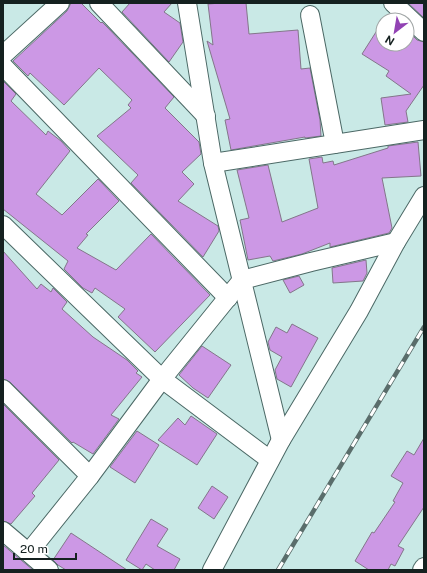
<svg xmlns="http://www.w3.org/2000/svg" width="427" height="573" font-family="'Public Sans',sans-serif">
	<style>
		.building { fill: #cc98e5; stroke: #83768a }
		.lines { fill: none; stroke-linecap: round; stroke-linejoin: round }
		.minor-casing { stroke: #4b6865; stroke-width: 20 }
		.minor { stroke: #fff; stroke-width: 18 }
		.rail-casing { stroke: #5a6d6b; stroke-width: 4.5 }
		.rail { stroke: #fff; stroke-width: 3; stroke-dasharray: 9; stroke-linecap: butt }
	</style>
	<rect width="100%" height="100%" fill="#c9e9e6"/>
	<g class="building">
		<polygon points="71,3 81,3 101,23 102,22 107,27 174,97 165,108 199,142 201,154 182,172 194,184 178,201 218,226 219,231 203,257 131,183 138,175 97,136 131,108 128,105 132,100 99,68 64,105 30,73 28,76 13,61 67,11"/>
		<polygon points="130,3 172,3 164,12 180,23 183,42 169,62 122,12"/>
		<polygon points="221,3 246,3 249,34 298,30 301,69 310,68 320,120 321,136 305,138 305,137 231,150 225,120 230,119 207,41 213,45 208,4"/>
		<polygon points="408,3 424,3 424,18"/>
		<polygon points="383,21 383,44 407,44 407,30 417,40 424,42 424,85 406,111 408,122 385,125 381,98 411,94 386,76 389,71 362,54"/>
		<polygon points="3,81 16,94 11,101 46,135 48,131 61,141 70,151 36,194 62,215 98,179 119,201 86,234 88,235 77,248 116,270 151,234 210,295 155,352 118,317 125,309 95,288 92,293 83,288 64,269 68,261 3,209"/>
		<polygon points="418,142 421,176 382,178 392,228 389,233 330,247 330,243 302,254 273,261 270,256 248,260 240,220 249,218 237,170 268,165 282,222 318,208 309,159 322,157 323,163 333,161 334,165 388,148 388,146"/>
		<polygon points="3,251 37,289 41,284 51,292 53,288 67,302 62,309 93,337 127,360 138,371 136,373 142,377 111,415 119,419 93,454 73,442 72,443 10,382 3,379"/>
		<polygon points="366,260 367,273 363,281 333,283 332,268"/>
		<polygon points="299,276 304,285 290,293 283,280"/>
		<polygon points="292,324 318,338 291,387 277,379 275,370 282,357 270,350 268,342 276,327 287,333"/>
		<polygon points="202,346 231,365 208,398 193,388 179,375"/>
		<polygon points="3,404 59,460 32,493 35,496 11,524 3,521"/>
		<polygon points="191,416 217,434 197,465 158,440 178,418 185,425"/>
		<polygon points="137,431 159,445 135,483 110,467"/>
		<polygon points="424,438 424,507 398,546 404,549 395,566 391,564 388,570 369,570 355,561 372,532 374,533 395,502 393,501 403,483 391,476 407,451 414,455"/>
		<polygon points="212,486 228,497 214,519 198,508"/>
		<polygon points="151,519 168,529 157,546 180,559 174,570 155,570 146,564 142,570 126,560"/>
		<polygon points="71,533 127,570 66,570 58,565 53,560"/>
		<polygon points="3,545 33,570 3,570"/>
	</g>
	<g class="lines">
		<g class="minor-casing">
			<g id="minor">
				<polyline points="99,3 206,116"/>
				<polyline points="187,3 213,163 281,440"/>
				<polyline points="393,3 424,32"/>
				<polyline points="310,15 335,144"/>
				<polyline points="3,55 60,3"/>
				<polyline points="3,66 228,298"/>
				<polyline points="213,163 424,130"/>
				<polyline points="3,225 162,379 270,460"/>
				<polyline points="3,389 90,476"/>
				<polyline points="3,531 49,570"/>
				<polyline points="29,552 90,476 162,379 242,280 311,262 396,242"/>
				<polyline points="212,570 281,440 359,311 396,242 424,196"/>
				<polyline points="422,570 424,567"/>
			</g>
		</g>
		<use href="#minor" class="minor"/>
		<g class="rail-casing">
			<polyline id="rail" points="278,570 424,327"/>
		</g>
		<use href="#rail" class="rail"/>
	</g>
	<rect width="427" height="573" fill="none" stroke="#152120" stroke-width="8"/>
	<g transform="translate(395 32) rotate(211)"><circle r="19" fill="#ffffff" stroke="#a1a6a6"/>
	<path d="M0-3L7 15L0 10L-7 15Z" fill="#9243b4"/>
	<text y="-6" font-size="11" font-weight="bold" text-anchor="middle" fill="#152120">N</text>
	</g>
	<path d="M14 553v6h62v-6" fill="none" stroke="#152120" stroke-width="2"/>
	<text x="20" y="553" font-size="12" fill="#152120" stroke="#ffffff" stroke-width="3" paint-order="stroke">20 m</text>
</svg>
